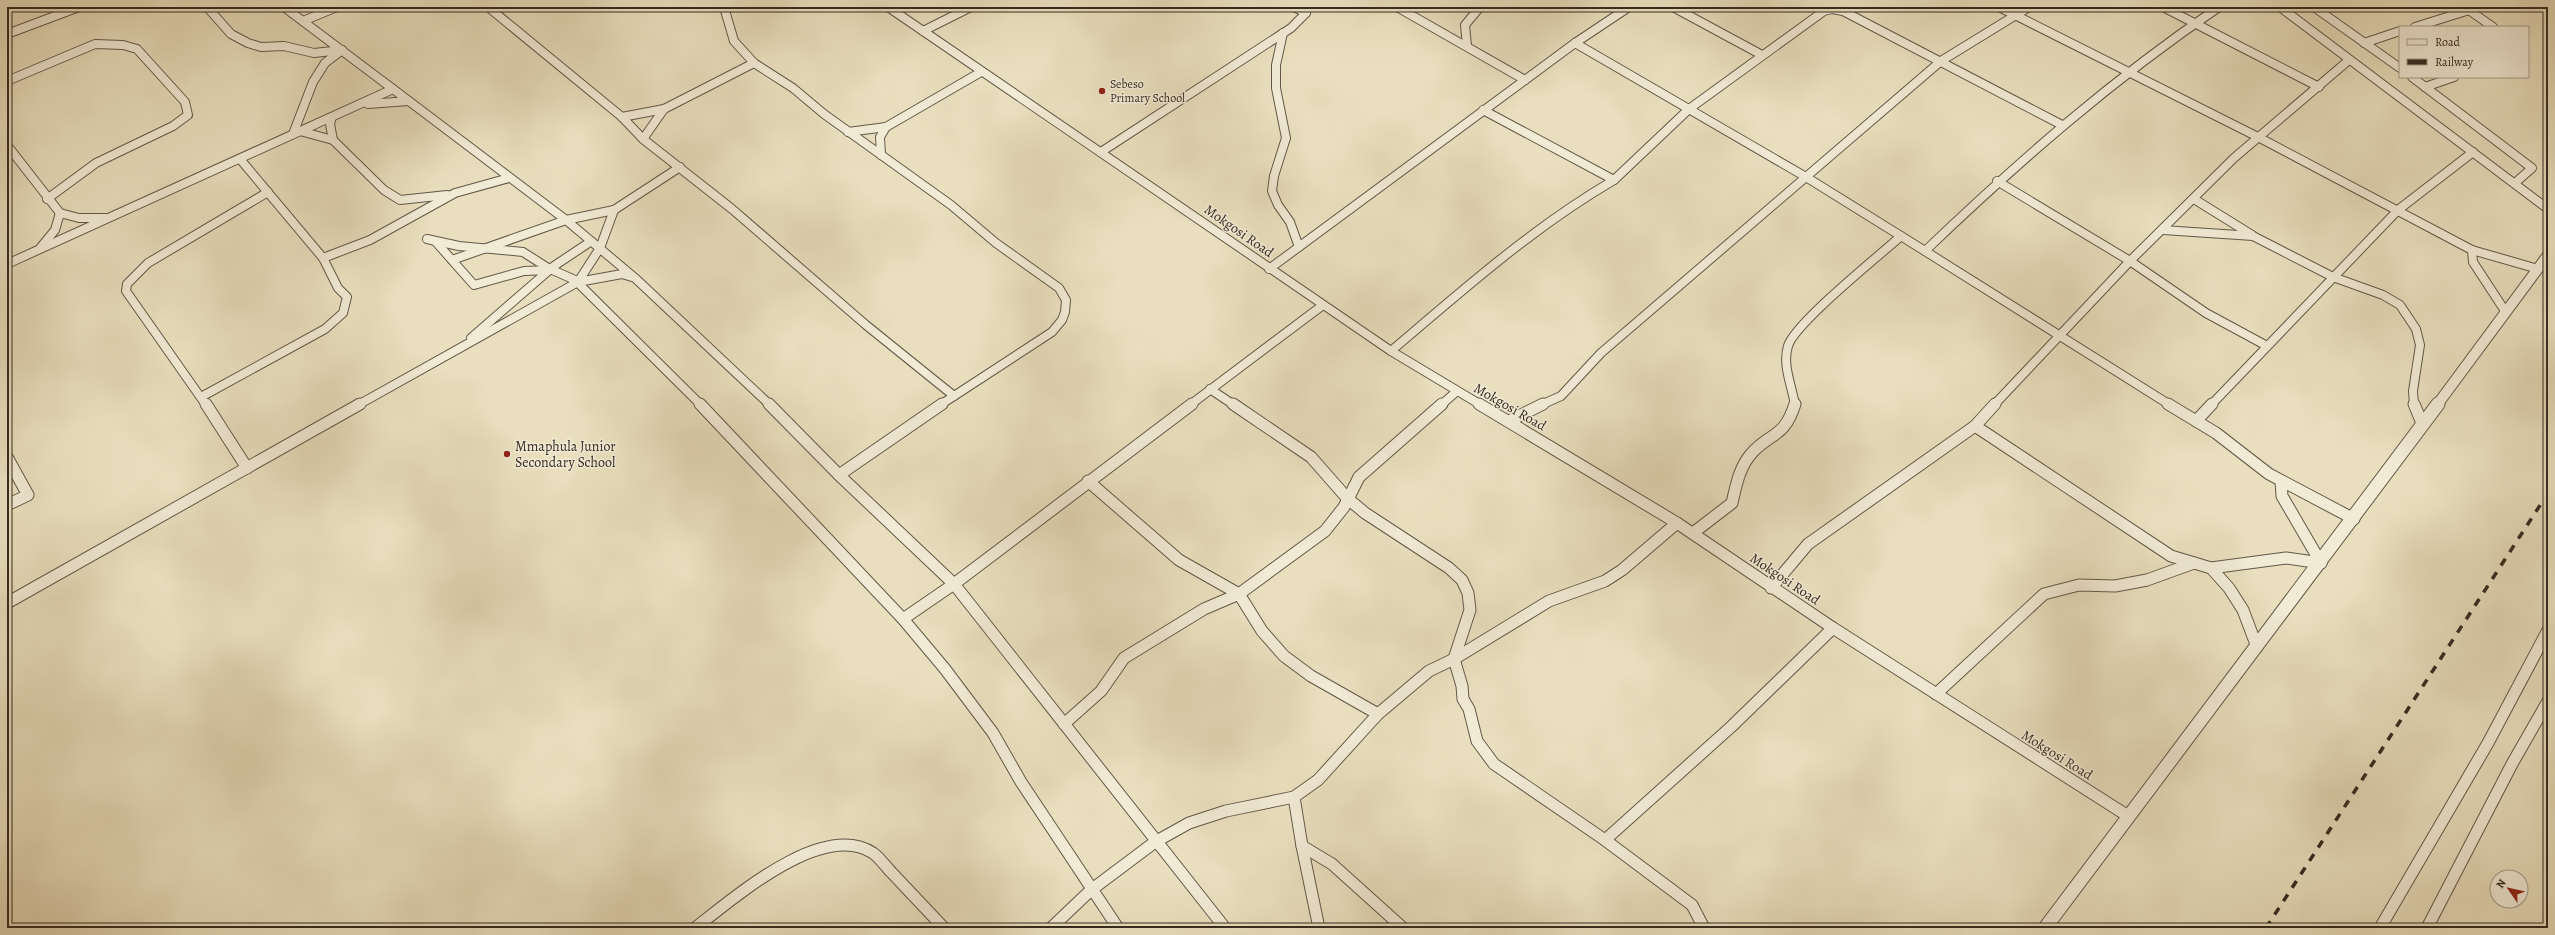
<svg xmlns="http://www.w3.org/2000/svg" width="2555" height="935" font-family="Alegreya,serif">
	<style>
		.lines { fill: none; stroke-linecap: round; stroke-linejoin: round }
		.minor-far1-casing { stroke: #625848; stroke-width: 10 }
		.minor-casing { stroke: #625848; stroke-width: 13 }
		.tertiary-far1-casing { stroke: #625848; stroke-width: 12 }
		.tertiary-casing { stroke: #625848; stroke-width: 15 }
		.minor-far1 { stroke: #f1ead5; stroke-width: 8 }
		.minor { stroke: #f1ead5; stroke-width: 11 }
		.tertiary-far1 { stroke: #f1ead5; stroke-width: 10 }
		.tertiary { stroke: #f1ead5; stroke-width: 13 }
		.rail { stroke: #352b21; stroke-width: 3.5; stroke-dasharray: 8 8; stroke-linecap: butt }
		.poi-dot { fill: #8f2418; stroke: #f1ead5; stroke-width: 1.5 }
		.labels { text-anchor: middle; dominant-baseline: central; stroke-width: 3; stroke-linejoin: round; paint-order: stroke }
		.far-poi-label { font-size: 12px; fill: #352b21; stroke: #f1ead5; text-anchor: start }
		.street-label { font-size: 14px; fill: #352b21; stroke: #f1ead5 }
		.poi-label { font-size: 14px; fill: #352b21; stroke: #f1ead5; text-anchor: start }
	</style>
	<rect width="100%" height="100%" fill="#e9dfbe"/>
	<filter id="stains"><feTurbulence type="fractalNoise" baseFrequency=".005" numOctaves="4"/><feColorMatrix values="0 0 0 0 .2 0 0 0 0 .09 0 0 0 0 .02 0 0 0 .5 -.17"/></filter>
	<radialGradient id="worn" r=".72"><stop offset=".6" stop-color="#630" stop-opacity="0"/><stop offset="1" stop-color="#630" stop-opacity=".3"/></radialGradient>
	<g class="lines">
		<g class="minor-far1-casing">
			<g id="minor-far1">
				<polyline points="207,7 231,34 248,43 261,47 284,46 314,53 342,50"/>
				<polyline points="284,7 393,89"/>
				<polyline points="488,7 622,117 643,139 732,209 866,325 954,396 940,405"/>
				<polyline points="724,7 734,41 754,63 793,88 824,114 951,205 996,243 1059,288 1066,300 1065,312 1062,320 1052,332 954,396"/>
				<polyline points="888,7 1391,351 1481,405"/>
				<polyline points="1294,7 1306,13"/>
				<polyline points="1397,7 1525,80"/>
				<polyline points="1673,7 1762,55"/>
				<polyline points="1999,7 2258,137 2472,250 2538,269"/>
				<polyline points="2163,7 2319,87"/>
				<polyline points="2280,7 2548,209"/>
				<polyline points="2314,7 2400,68"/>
				<polyline points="2466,8 2493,27"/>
				<polyline points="303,21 337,7"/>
				<polyline points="2415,27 2479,7"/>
				<polyline points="923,31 971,7"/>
				<polyline points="1283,33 1276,65 1276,88 1286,138 1274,176 1272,191 1278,205 1290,222 1299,247"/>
				<polyline points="7,34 79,7"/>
				<polyline points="1575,43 1806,177 1925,251"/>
				<polyline points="2364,43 2400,31"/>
				<polyline points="1467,46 1465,25 1480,7"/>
				<polyline points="2412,77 2532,168 2515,183"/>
				<polyline points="7,81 95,44 123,45 137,49 185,102 188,115 173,126 96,163 47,199"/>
				<polyline points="2425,87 2454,77"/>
				<polyline points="368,104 409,101"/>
				<polyline points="1483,110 1614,180 1689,109 1824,11 1832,9 1843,11 2062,125"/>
				<polyline points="332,117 330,124 333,140"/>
				<polyline points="622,117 664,109 754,63"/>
				<polyline points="300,131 333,140 384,190 400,200 447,195"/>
				<polyline points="848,132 886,127 981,72"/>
				<polyline points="293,134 313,82 325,63 342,50"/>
				<polyline points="643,139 664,109"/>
				<polyline points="7,145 60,213 79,218 105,218"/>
				<polyline points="1101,152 1291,28 1306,13 1305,7"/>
				<polyline points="881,155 880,137 886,127"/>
				<polyline points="1997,181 2130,261 2206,313 2267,346"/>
				<polyline points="2194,199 2252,235"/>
				<polyline points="2163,230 2253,236 2333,277 2383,295 2400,305 2416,329 2420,345 2413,391 2414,405"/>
				<polyline points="427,239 459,246 523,252 548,268 575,280 701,405"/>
				<polyline points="436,242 474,285 524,271 551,270"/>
				<polyline points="41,247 55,230 60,213"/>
				<polyline points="2472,250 2473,262 2505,311"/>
				<polyline points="323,258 370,240 455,193 509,178"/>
				<polyline points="452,260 566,220 614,210 680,167"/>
				<polyline points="7,264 393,89 566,220 635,278 770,405"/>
				<polyline points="1269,269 1575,43 1629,7"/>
				<polyline points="578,282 600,248 614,210"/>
				<polyline points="471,338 554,266 590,242"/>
				<path d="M1391,351C1463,290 1532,228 1614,180"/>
				<polyline points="1210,389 1234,405"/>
				<polyline points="201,397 325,329 343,313 347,297 338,288 323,258 240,159"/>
				<polyline points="206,405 126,291 127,284 148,263 268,192"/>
				<polyline points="358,405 578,282 622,274 632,277"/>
				<polyline points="1190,405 1323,305"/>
				<polyline points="1441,405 1456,392"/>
				<polyline points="1541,405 1561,396 1601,353 1941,61 2029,7"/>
				<path d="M1795,405C1792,386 1782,365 1788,346C1795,323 1879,256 1901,236"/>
				<polyline points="1994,405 2130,261 2234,158 2349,60"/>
				<path d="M2170,405L1925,251C2018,162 2113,79 2219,7"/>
				<polyline points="2211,405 2398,210 2473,152"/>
			</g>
		</g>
		<g class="minor-casing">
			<g id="minor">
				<polyline points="206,404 247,468"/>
				<polyline points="700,404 903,619 945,669 993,733 1021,782 1118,928"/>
				<polyline points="769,404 839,475 954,584 1225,928"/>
				<polyline points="1233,404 1311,457 1347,498 1365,513 1449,568 1462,580 1468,593 1470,610 1454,659 1462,686 1463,699 1469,709 1477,741 1494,764 1605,840 1692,905 1704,928"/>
				<polyline points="1479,404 1677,523 1833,628 2128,816"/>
				<polyline points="2168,404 2216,433 2269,474 2354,519"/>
				<polyline points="2414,404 2422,423"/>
				<polyline points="1509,421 1543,404"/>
				<polyline points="2196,421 2212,404"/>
				<polyline points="1975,426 2171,556 2211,568 2229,588 2243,610 2257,647"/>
				<polyline points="7,457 28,495 7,505"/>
				<polyline points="839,475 942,404"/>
				<polyline points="1088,481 1179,560 1239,594 1262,631 1284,656 1311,676 1378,714"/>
				<polyline points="2281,481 2282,496 2321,563"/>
				<path d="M1693,533L1732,503C1736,486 1739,468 1751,454C1770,432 1784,439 1795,404"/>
				<polyline points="2211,568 2286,558 2321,563"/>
				<polyline points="1771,588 1808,544 1975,426 1995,404"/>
				<polyline points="7,603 360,404"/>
				<polyline points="903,619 954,584 1192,404"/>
				<polyline points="1936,694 2044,594 2079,585 2115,586 2147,580 2194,563"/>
				<polyline points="1064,724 1101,691 1124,658 1204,609 1239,594 1325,531 1344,507 1359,477 1442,404"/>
				<polyline points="1294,797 1302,846 1332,864 1403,928"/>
				<polyline points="1605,840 1732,726 1833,628"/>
				<polyline points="1302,846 1319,928"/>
				<path d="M695,928C733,899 822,820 873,853C880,858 886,867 892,873C909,891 927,910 944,928"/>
				<polyline points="1051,928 1091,890 1155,842 1189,823 1226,811 1294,797 1318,780 1378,714 1429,671 1454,659 1549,601 1605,581 1622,570 1677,523"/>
				<polyline points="2380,928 2488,743 2548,630"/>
				<polyline points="2427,928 2512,764 2548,701"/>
			</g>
		</g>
		<g class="tertiary-far1-casing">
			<polyline id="tertiary-far1" points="2437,405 2548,255"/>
		</g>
		<g class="tertiary-casing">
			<polyline id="tertiary" points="2045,928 2438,404"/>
		</g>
		<use href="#minor-far1" class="minor-far1"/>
		<use href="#minor" class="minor"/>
		<use href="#tertiary-far1" class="tertiary-far1"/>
		<use href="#tertiary" class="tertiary"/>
		<polyline class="rail" points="2266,928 2548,493"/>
	</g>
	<g class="poi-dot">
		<circle cx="1102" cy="91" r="4"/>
		<circle cx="507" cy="454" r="4"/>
	</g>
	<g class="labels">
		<g class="far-poi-label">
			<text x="1110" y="84">Sebeso<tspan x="1110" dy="14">Primary School</tspan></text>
		</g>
		<g class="street-label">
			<text transform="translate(1239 231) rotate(35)">Mokgosi Road</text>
			<text transform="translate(1510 407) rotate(30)">Mokgosi Road</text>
			<text transform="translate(1785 579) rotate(34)">Mokgosi Road</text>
			<text transform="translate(2057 755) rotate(32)">Mokgosi Road</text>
		</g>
		<g class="poi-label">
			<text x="515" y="446">Mmaphula Junior<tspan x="515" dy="16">Secondary School</tspan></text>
		</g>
	</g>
	<rect width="2555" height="935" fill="none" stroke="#e9dfbe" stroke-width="24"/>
	<rect x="8" y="8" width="2539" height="919" fill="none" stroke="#352b21" stroke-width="2"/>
	<rect x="12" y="12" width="2531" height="911" fill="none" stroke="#352b21"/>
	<rect x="2399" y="26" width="130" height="52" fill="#f1ead5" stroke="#a69e8d"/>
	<rect x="2407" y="39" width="20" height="6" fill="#f1ead5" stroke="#a69e8d"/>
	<text x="2435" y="46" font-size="12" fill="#352b21">Road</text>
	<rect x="2407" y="59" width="20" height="6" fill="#352b21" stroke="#a69e8d"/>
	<text x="2435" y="66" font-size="12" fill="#352b21">Railway</text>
	<g transform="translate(2509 889) rotate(304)"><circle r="19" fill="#f1ead5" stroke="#a69e8d"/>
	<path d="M0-3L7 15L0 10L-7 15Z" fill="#8f2418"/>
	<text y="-6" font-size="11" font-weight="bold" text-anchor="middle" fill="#352b21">N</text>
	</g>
	<rect width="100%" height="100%" filter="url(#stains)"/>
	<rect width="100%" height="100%" fill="url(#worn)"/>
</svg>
